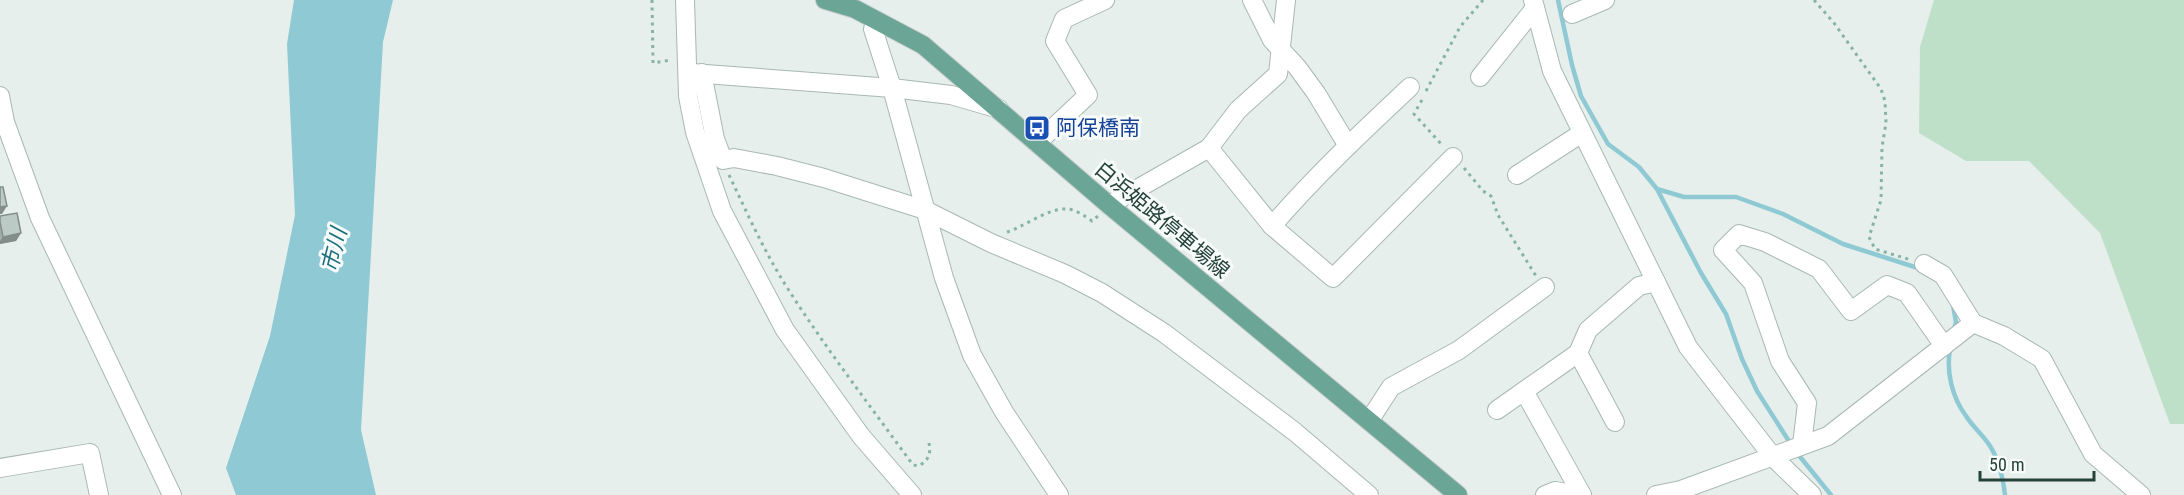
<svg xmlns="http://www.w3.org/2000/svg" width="2184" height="495" font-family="'Roboto Condensed','Noto Sans JP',sans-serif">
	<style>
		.green { fill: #bfe0c8 }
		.water { fill: #8ec9d4 }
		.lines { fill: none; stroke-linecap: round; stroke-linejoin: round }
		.stream { stroke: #8ec9d4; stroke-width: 4.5 }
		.minor-casing { stroke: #a8b8b2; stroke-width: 20 }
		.major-casing { stroke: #c2cac8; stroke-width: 20 }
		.path { stroke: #86b3a5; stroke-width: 3; stroke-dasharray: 3 4.5; stroke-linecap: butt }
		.minor { stroke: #fff; stroke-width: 18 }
		.major { stroke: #6aa596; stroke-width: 18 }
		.wall { fill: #a1aea9 }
		.shaded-wall { fill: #838d89 }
		.building { fill: #bbcac4; stroke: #838d89; stroke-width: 1.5 }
		.labels { text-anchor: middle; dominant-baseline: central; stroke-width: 6; stroke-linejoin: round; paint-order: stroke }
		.transit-label { font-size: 21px; fill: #164399; stroke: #f7fbf9; text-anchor: start }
		.street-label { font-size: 21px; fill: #24423a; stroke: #f7fbf9 }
		.water-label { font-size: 22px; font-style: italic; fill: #1c6f80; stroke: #f7fbf9 }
	</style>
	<rect width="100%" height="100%" fill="#e6efeb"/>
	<polygon class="green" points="1934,0 2184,0 2184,424 2170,424 2100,233 2029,161 1966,161 1919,133 1920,47"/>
	<polygon class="water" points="294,0 393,0 383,42 361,430 376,495 236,495 226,468 270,336 295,215 287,44"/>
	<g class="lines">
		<g class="stream">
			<polyline points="1558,0 1572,65 1581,96 1608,144 1639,167 1657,189 1701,273 1726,314 1742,359 1757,391 1792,446"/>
			<polyline points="1657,189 1684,197 1736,197 1783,214 1843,244 1921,269"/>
			<polyline points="1953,305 1956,322 1954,329"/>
			<path d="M1950,349C1946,372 1952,397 1966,416C1973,427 1983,435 1990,446C1999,460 2003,478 2005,495"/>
			<polyline points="1797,453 1831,495"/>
		</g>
		<g class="minor-casing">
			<g id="minor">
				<polyline points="685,0 688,96 695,132 722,211 785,330 861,436 912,495"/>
				<polyline points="1252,0 1272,40 1297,67 1316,93 1348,146"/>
				<polyline points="1533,0 1552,71 1688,347 1773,457 1812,495"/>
				<polyline points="1572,14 1605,0"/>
				<polyline points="873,29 892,88 944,278 972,355 1004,412 1059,495"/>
				<polyline points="692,73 892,88 951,95 999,109"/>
				<polyline points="702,73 715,139 723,160 734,158 777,166 824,178 925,210 991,243 1065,274 1102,293 1164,333 1295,432 1369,495"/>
				<polyline points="1480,77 1535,8"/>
				<polyline points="0,96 5,122 40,218 172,495"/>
				<polyline points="1037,143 1088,95 1055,41 1064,19 1105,0"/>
				<polyline points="1209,148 1272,226 1333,278 1453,157"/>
				<polyline points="1517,175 1582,133"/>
				<polyline points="1109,205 1209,148 1238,110 1278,74 1286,0"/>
				<path d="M1272,226C1315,176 1362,132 1410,87"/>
				<polyline points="1924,264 1943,275 1973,323 2004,336 2042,359 2093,454 2141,495"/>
				<polyline points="1578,353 1615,422"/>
				<polyline points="1524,391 1582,495"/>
				<polyline points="1497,410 1578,353 1588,330 1639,286 1656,282"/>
				<polyline points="1369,421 1391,387 1459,350 1545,287"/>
				<polyline points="1802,445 1807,403 1780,361 1753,283 1723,250 1739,234 1765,242 1819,269 1851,311 1887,285 1907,293 1944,346"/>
				<polyline points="0,468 90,453 99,495"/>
				<polyline points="1545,495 1555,491 1579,495"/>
				<polyline points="1656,495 1681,490 1828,436 1973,323"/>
			</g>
		</g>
		<g class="major-casing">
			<polyline id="major" points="825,0 855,9 923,45 1109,205 1458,495"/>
		</g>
		<g class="path">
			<polyline points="652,0 653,63 671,60"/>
			<polyline points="1814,0 1834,23 1881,89 1885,101 1886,123 1882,147 1881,200 1869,237 1875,249 1911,260"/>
			<polyline points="1426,91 1460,27 1483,0"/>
			<polyline points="1422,100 1414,114 1443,146"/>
			<polyline points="1464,168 1483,191 1491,196 1498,215 1536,276"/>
			<path d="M729,175C747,213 765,253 788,289C827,350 871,407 913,465L919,466C929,459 931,455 929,443"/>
			<path d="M1007,232C1023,227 1049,208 1066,209C1075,209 1085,216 1092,221L1098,216"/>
		</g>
		<use href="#minor" class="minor"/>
		<use href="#major" class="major"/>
	</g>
	<polygon class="wall" points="0,216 21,233 16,241 0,244"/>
	<g class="shaded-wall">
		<polygon points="7,206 2,214 0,214 0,207"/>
		<polygon points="21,233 16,241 0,244 0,241 3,237"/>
	</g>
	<g class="building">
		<polygon points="0,187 3,187 7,206 0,207"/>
		<polygon points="17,213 21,233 3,237 0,222 0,216"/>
	</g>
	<defs>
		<g id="bus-square" transform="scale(1.35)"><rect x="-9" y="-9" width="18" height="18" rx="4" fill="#1a4fb4" stroke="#f7fbf9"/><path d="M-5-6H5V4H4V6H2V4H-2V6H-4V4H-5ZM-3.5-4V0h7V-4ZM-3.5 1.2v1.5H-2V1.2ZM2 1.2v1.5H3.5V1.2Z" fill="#fff"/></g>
	</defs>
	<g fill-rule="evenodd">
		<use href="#bus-square" x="1037" y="128"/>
	</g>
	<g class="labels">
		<g class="transit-label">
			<text x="1056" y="128">阿保橋南</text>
		</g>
		<g class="street-label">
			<text transform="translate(1162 220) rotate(40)">白浜姫路停車場線</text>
		</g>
		<g class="water-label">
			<text transform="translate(334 250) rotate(-76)">市川</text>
		</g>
	</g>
	<path d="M1980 471v9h114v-9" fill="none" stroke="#24423a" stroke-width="3"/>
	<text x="1989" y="471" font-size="18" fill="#24423a" stroke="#f7fbf9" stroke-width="4.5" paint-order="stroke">50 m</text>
</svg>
